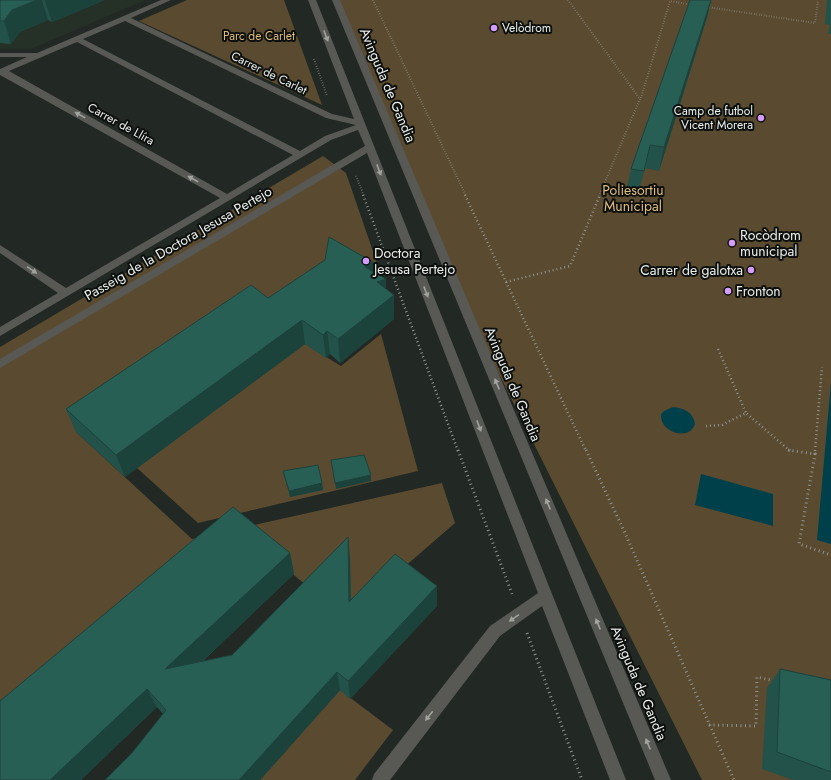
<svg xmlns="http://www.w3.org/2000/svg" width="831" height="780" font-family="Jost,sans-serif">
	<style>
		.built { fill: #253026 }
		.green { fill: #5a4b30 }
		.water { fill: #00404a }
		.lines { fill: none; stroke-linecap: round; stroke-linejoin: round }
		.path-far2 { stroke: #8e938f; stroke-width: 2; stroke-dasharray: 0.5 2; stroke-linecap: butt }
		.path-far1 { stroke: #8e938f; stroke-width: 2.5; stroke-dasharray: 1 3; stroke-linecap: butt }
		.path { stroke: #8e938f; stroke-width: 3; stroke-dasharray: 1 3.5; stroke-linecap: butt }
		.street { fill: #585854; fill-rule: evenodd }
		.wall { fill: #225249 }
		.shaded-wall { fill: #1c423c }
		.building { fill: #285f55; stroke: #1c423c }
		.oneway { fill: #a1a39f }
		.poi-dot { fill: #d59cfb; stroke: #0d100e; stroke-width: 1.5 }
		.labels { text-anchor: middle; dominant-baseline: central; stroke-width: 4; stroke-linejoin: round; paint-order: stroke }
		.far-poi-label { font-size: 12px; fill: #eaeeea; stroke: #0d100e; text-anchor: start }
		.far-park-label { font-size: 12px; fill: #e0bd7d; stroke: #0d100e }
		.far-street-label { font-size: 12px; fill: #eaeeea; stroke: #0d100e }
		.street-label { font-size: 14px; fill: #eaeeea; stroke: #0d100e }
		.park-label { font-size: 14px; fill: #e0bd7d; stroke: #0d100e }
		.poi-label { font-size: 14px; fill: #eaeeea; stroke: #0d100e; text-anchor: start }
	</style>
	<rect width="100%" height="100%" fill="#222823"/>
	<polygon class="built" points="0,0 145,0 31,49 0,49"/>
	<g class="green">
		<polygon points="187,0 284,0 322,105 139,21"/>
		<polygon points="336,0 831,0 831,780 702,780 459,294"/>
		<polygon points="323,156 346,173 386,289 374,285 76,432 192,539 442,483 455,523 395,575 351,622 238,529 0,726 0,347"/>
		<polygon points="381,334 418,471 198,523 137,468 305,344 341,366"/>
		<polygon points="340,690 393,730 355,780 260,780"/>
	</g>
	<g class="water">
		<polygon points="831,382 831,544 817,540"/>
		<path d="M673,407C684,408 693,412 695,424C689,442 659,432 661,414L664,411Z"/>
		<polygon points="701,474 773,494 773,526 695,505"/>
	</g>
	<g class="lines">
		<g class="path-far2">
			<polyline points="373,0 466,196"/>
			<polyline points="568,0 640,99 599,196"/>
			<polyline points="707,7 815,23 818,0"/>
			<polyline points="314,59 327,96"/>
			<polyline points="641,98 670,1 692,5"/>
			<polyline points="356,176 364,196"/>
		</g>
		<g class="path-far1">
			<polyline points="363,195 458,451"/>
			<polyline points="465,195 586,451"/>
			<polyline points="506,282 570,266 600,195"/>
			<polyline points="718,349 746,413"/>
			<polyline points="706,426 722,425 746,413 789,450 792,451"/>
			<polyline points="815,451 822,367"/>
		</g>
		<g class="path">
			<polyline points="458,450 512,594"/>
			<polyline points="586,450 625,533 734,780"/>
			<polyline points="788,450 815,454 799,544 831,555"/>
			<polyline points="815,454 815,450"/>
			<polyline points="527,633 582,780"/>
			<polyline points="709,725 756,726 757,677 775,681"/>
		</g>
		<g class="street">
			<path d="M161,0H171L131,18L332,114L354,119L308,0H316L626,780H610L542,606L500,636L390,780H372L374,774L490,626L538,593L367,153L0,368V359L365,146L358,130L331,140L0,336V327L58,293L0,253V245L66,288L220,198L0,75V69L27,57H0V53H37ZM125,21L326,118L356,125L325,136L300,151L83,39ZM77,42L293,155L227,194L9,71Z"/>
			<polygon points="332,0 340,0 671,780 655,780"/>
		</g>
	</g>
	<g class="wall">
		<polygon points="2,0 105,0 52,22 48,20 20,32 11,44 0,43 0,1"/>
		<polygon points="690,0 711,0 708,14 659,171 645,168 638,194 626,192 631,169"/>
		<polygon points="827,0 831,0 831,34 828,34 830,25 825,24"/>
		<polygon points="373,262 374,272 386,279 386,289 394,319 340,363 330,354 326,358 305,344 125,477 76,432 66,409 268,298"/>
		<polygon points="283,471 322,483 323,490 290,497"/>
		<polygon points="290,553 294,574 202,662 232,655 350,558 351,599 437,606 350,699 340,690 260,780 105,780 132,753 163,714 157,707 81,780 0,780"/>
		<polygon points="780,669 831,680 831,780 793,780 762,769 767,688"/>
	</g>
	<g class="shaded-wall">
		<polygon points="37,0 42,0 48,20 20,32 11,44 4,21 12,10"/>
		<polygon points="46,0 105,0 52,22 45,1"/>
		<polygon points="711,0 708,14 659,171 664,147"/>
		<polygon points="373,262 374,285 365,267"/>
		<polygon points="386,279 386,301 394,295 394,319 340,363 338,339 377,282"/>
		<polygon points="302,320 305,344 125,477 116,455"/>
		<polygon points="327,331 330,354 326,358 323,335"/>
		<polygon points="371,475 371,481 336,489 335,483"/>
		<polygon points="322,483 323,490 290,497 289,491"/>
		<polygon points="348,537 350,558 351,622 349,602"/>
		<polygon points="290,553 294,574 174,688 165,669"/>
		<polygon points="437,586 437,606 350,699 348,681"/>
		<polygon points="337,672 340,690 260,780 239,780"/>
		<polygon points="147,689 157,707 81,780 50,780"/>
	</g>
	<g class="building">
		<polygon points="2,0 37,0 12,10 4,21 0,21 0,1"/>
		<polygon points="690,0 711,0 664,147 650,145 644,171 631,169"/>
		<polygon points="329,237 373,262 365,267 386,279 377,282 394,295 338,339 327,331 323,335 302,320 116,455 66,409 251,285 268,298 325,260"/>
		<polygon points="364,455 371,475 335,483 331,460"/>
		<polygon points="318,465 322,483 289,491 283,471"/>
		<polygon points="233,507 290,553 165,669 232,655 348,537 349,602 395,554 437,586 348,681 337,672 239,780 105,780 132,753 166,710 147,689 50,780 0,780 0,701"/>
		<polygon points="780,669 831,680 831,772 777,752"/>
	</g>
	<defs><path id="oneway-solid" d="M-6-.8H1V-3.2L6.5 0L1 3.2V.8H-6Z"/></defs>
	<g class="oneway">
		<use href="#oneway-solid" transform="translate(326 36) rotate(69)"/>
		<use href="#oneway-solid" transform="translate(80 115) rotate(-151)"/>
		<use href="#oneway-solid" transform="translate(379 170) rotate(69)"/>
		<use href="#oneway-solid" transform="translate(193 179) rotate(-151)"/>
		<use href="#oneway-solid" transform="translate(32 270) rotate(34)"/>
		<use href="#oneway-solid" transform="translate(426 292) rotate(69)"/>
		<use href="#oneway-solid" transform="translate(497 384) rotate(-113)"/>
		<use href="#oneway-solid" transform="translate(479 426) rotate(69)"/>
		<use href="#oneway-solid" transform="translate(548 504) rotate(-113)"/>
		<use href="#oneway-solid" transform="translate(514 618) rotate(145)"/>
		<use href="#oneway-solid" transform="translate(598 624) rotate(-113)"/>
		<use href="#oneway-solid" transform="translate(429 716) rotate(128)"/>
		<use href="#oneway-solid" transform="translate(648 744) rotate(-113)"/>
	</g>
	<g class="poi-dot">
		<circle cx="494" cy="28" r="4"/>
		<circle cx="761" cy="118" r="4"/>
		<circle cx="732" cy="243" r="4"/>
		<circle cx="366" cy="261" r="4"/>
		<circle cx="751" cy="270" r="4"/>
		<circle cx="728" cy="291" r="4"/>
	</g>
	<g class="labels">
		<g class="far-poi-label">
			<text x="502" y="28">Velòdrom</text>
			<text x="753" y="111" text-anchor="end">Camp de futbol<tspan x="753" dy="14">Vicent Morera</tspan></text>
		</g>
		<g class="far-park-label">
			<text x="259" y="36">Parc de Carlet</text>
		</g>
		<g class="far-street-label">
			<text transform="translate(269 73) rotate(26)">Carrer de Carlet</text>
			<text transform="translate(121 124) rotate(29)">Carrer de Llíra</text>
		</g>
		<g class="street-label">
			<text transform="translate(388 85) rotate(67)">Avinguda de Gandia</text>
			<text transform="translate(178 243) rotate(-30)">Passeig de la Doctora Jesusa Pertejo</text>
			<text transform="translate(513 384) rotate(67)">Avinguda de Gandia</text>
			<text transform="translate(639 683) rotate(67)">Avinguda de Gandia</text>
		</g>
		<g class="park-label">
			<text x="633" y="190">Poliesortiu<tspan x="633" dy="16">Municipal</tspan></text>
		</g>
		<g class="poi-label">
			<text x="740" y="235">Rocòdrom<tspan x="740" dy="16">municipal</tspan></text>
			<text x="374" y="253">Doctora<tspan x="374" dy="16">Jesusa Pertejo</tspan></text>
			<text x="743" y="270" text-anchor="end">Carrer de galotxa</text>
			<text x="736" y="291">Fronton</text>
		</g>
	</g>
</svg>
